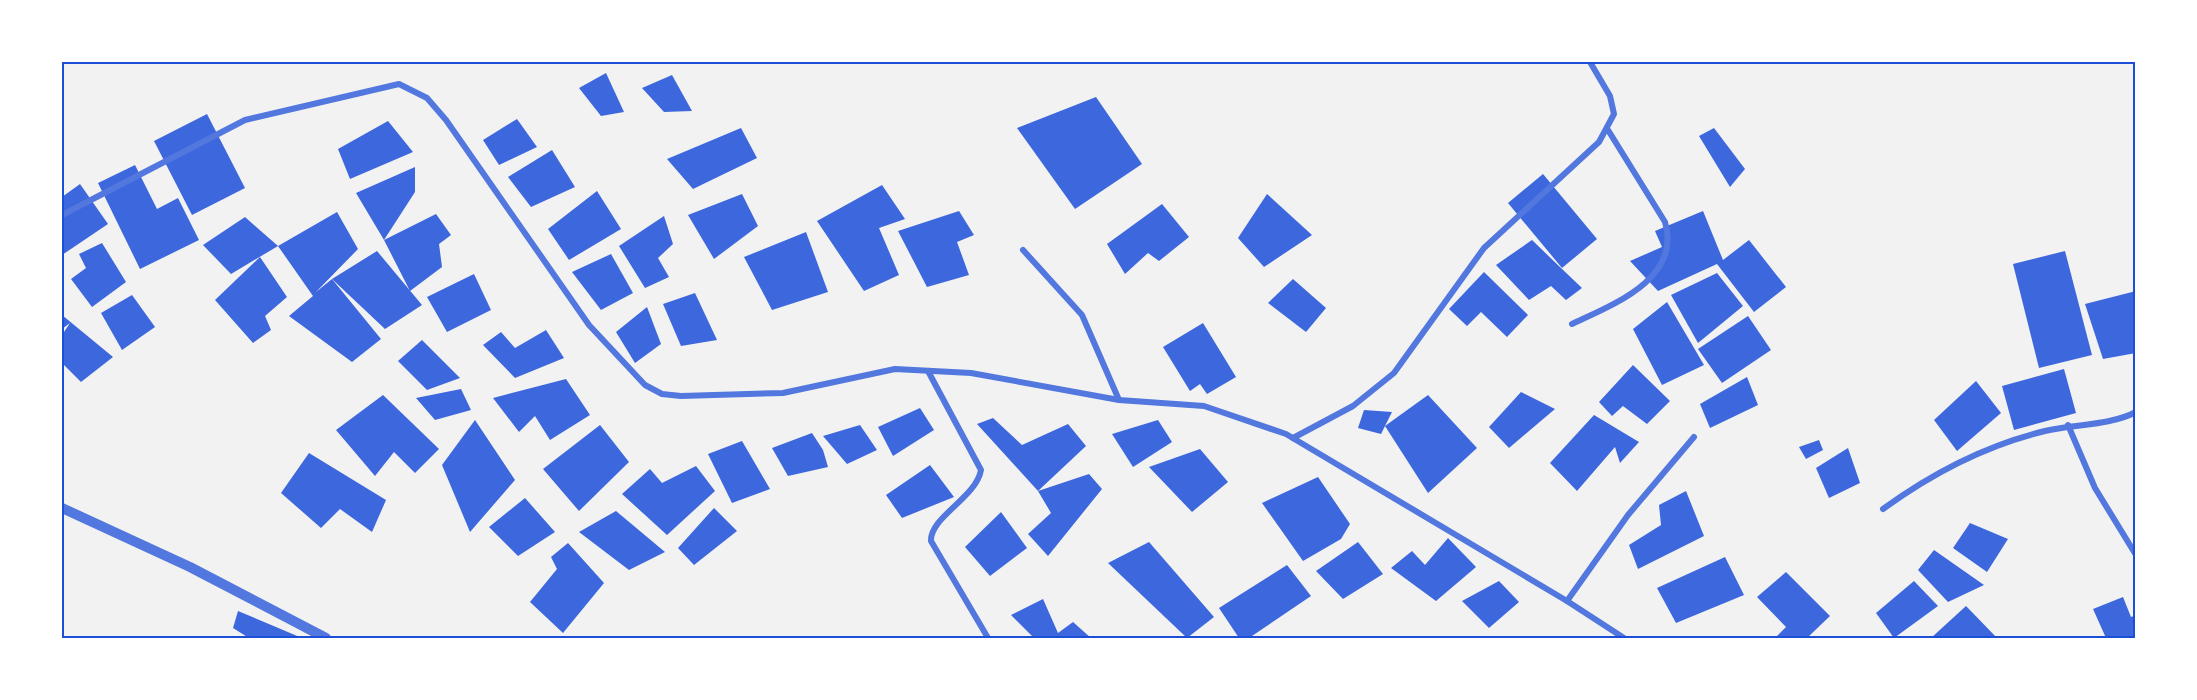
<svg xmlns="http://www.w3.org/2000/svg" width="2197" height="700" font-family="'Exo 2',sans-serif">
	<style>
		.building { fill: #3d67dc }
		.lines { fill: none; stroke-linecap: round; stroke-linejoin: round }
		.minor { stroke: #5277de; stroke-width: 6 }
		.tertiary { stroke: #5277de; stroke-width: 10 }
		.neatline { fill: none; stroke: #1d4ed8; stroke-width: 2 }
	</style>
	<rect width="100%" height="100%" fill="#f2f2f2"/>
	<g class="building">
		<polygon points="606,73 624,112 601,116 579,88"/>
		<polygon points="672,75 692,111 664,112 642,88"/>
		<polygon points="1096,97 1142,164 1075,209 1017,128"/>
		<polygon points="207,114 245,188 192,215 154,141"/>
		<polygon points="517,119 537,147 499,165 483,140"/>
		<polygon points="388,121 413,152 350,179 338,149"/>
		<polygon points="741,128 757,158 693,189 667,159"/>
		<polygon points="1714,128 1745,169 1730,187 1699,136"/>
		<polygon points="552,150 575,187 531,207 508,177"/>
		<polygon points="135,165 157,209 178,198 199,240 140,269 98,183"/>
		<polygon points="415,167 415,192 384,240 356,193"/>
		<polygon points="1543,174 1597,239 1562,268 1508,203"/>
		<polygon points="80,184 108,224 62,255 62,197"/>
		<polygon points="882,185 905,219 879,228 899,275 864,291 817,221"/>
		<polygon points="597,191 621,229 569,260 548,229"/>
		<polygon points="742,194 758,226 714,259 688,215"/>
		<polygon points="1267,194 1312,235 1264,267 1238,238"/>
		<polygon points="1162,204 1189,237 1159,261 1148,253 1125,274 1107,244"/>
		<polygon points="959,211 974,235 957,242 969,275 927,287 898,231"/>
		<polygon points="1703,211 1723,260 1749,240 1786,287 1754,312 1717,264 1658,291 1630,261 1662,247 1655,231"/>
		<polygon points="337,212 358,249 316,292 332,279 381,339 352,362 289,316 313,296 278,246"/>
		<polygon points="436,214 451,235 439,244 442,267 410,291 384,240"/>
		<polygon points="664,216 673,244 658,258 669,277 645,288 619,246"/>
		<polygon points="245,217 278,246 231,274 203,245"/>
		<polygon points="806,232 828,292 772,310 744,257"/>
		<polygon points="1532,240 1561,268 1582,288 1566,300 1551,286 1529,300 1496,265"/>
		<polygon points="102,243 126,282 92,307 71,279 86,268 79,254"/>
		<polygon points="377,251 422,305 385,329 332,279"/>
		<polygon points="2065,251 2092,355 2039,368 2013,264"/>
		<polygon points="611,254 633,293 601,310 572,272"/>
		<polygon points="260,257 287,297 265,316 271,330 253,343 215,300"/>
		<polygon points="1484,272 1528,315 1507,337 1481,312 1467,326 1449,309"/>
		<polygon points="1717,273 1743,306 1698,343 1671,295"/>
		<polygon points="474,274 491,310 447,332 427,297"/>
		<polygon points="1293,279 1326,308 1306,332 1268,303"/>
		<polygon points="2136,291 2136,353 2103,359 2085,304"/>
		<polygon points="695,293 717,340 681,346 663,304"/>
		<polygon points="132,295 155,327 122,350 101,313"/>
		<polygon points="1667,302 1704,365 1662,385 1633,329"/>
		<polygon points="647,307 661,344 635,363 616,332"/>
		<polygon points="62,315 113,357 81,382 62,363 62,335 70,323 62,329"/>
		<polygon points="1748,316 1771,350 1722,383 1698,349"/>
		<polygon points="1203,323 1236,377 1207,394 1200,384 1190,391 1163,347"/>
		<polygon points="546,330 564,358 515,378 483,345 501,332 515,348"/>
		<polygon points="422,340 460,378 427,390 398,361"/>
		<polygon points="1633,365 1670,401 1647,424 1623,406 1612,416 1599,402"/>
		<polygon points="2064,369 2076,413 2014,430 2002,386"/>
		<polygon points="1747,377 1758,405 1710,428 1700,404"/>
		<polygon points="566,379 590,415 550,440 535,416 519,432 493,398"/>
		<polygon points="1976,381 2001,413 1957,451 1934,420"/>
		<polygon points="461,389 471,410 435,420 416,398"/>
		<polygon points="1521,392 1555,409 1509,448 1489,427"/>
		<polygon points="383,395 439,449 415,473 394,452 375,476 336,430"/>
		<polygon points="1428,395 1477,448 1428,493 1385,426"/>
		<polygon points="920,408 934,430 893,456 878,427"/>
		<polygon points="1364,410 1392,412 1381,434 1358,428"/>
		<polygon points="1594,415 1639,442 1620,463 1615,447 1577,491 1550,463"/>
		<polygon points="993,418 1022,445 1068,424 1086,446 1038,491 977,424"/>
		<polygon points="475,420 515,480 470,532 442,465"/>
		<polygon points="1158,420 1172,442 1133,467 1112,434"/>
		<polygon points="600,425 629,462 579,511 543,469"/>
		<polygon points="860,425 877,450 847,464 823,436"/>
		<polygon points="812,433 823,450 828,467 788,476 772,448"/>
		<polygon points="1819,440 1823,450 1806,459 1799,447"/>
		<polygon points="742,441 770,489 732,503 708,454"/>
		<polygon points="1848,448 1860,483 1829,498 1816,468"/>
		<polygon points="1200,449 1228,482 1192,512 1149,467"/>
		<polygon points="309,453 386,500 372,532 340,509 321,528 281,493"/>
		<polygon points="930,465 954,497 902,518 886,495"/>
		<polygon points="696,466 715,491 667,535 622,494 650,469 662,483"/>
		<polygon points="1089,474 1102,489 1048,556 1028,534 1051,513 1038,491"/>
		<polygon points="1318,477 1350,524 1341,539 1303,561 1262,503"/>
		<polygon points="1686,491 1704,536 1638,569 1629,545 1661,525 1659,505"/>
		<polygon points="525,498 555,532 518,556 489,527"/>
		<polygon points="714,508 737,531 694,565 678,548"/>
		<polygon points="616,511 665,552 629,570 579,532"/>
		<polygon points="1001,512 1027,548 990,576 965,547"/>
		<polygon points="1970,523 2008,539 1987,572 1953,548"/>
		<polygon points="1448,538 1476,567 1436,601 1391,568 1412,551 1425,565"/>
		<polygon points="1149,542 1214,617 1187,638 1108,563"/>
		<polygon points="1358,542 1383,574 1343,599 1316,571"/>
		<polygon points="568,543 604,583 563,633 530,602 557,569 551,557"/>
		<polygon points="1934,550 1984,585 1948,602 1918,570"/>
		<polygon points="1725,557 1744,595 1676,623 1657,588"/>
		<polygon points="1287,565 1311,596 1249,638 1239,638 1219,608"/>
		<polygon points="1786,572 1830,616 1807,638 1775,638 1786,627 1757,597"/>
		<polygon points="1499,581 1519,602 1489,628 1462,601"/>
		<polygon points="1914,581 1938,606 1894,638 1876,613"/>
		<polygon points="2123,597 2131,617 2136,615 2136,638 2106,638 2093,609"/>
		<polygon points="1043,599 1058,633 1073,622 1091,638 1034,638 1011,615"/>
		<polygon points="1966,606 1997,638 1931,638"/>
		<polygon points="238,611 302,638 249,638 233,628"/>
	</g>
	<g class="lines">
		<g class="minor">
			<polyline points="62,215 245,120 399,84 427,98 446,120 589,325 645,385 662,394 681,396 783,393 895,369 971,373 1119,400 1204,406 1286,434 1567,601 1624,638"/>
			<polyline points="1023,250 1082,315 1119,400"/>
			<path d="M1572,324C1612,305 1682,279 1665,222L1608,130"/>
			<path d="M928,371L981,470C976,498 930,517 931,541L988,638"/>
			<polyline points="2068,425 2095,488 2136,555"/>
			<polyline points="1293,438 1353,406 1394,373 1484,248 1599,142 1614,114 1610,96 1590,62"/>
			<path d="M1883,509C1931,474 1987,445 2045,431C2073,424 2109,426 2136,412"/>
			<polyline points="1567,601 1628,515 1694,437"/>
		</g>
		<polyline class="tertiary" points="62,508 190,567 326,638"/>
	</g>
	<rect width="2197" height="700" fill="none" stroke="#ffffff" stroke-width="126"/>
	<rect x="63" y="63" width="2071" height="574" class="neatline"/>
</svg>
